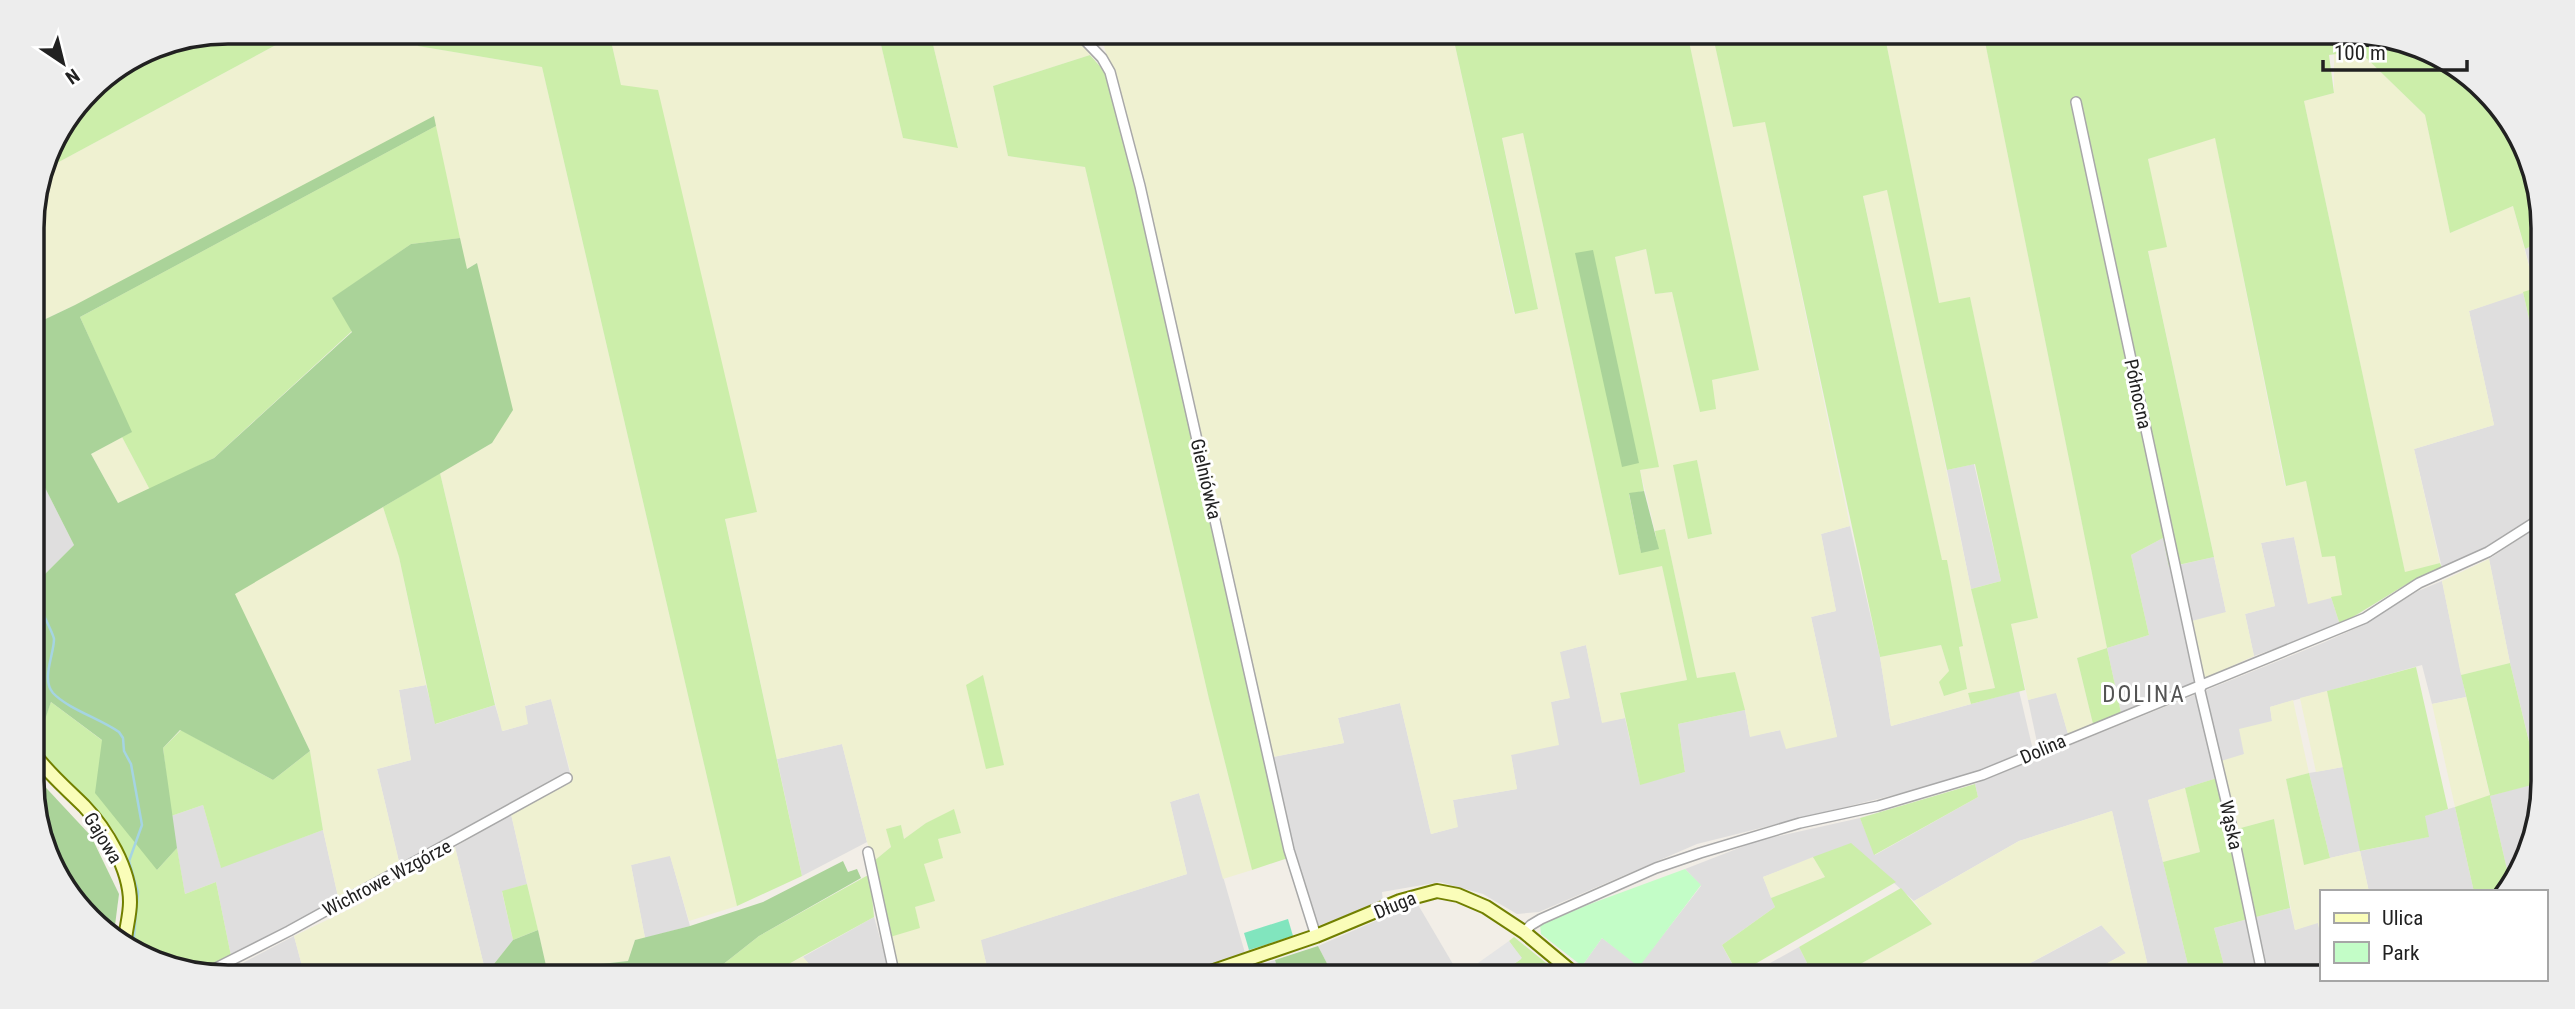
<svg xmlns="http://www.w3.org/2000/svg" width="2575" height="1009" font-family="'Roboto Condensed',sans-serif">
	<style>
		.residential { fill: #dfdede }
		.farmland { fill: #eff1d1; fill-rule: evenodd }
		.grass { fill: #cea }
		.forest { fill: #aad399 }
		.park { fill: #c3fdc7 }
		.pitch { fill: #81e5be }
		.parking { fill: #e5e5e5 }
		.lines { fill: none; stroke-linecap: round; stroke-linejoin: round }
		.stream { stroke: #a5d4e2; stroke-width: 2.5 }
		.street-casing { stroke: #a8a8a8; stroke-width: 12 }
		.secondary-casing { stroke: #728000; stroke-width: 16 }
		.street { stroke: #fff; stroke-width: 9 }
		.secondary { stroke: #fafdb9; stroke-width: 12 }
		.labels { text-anchor: middle; dominant-baseline: central; stroke-width: 6; stroke-linejoin: round; paint-order: stroke }
		.street-label { font-size: 19px; fill: #212121; stroke: #fff }
		.quarter-label { font-size: 23px; letter-spacing: 2px; fill: #545454; stroke: #fff }
		.rim { fill: none; stroke: #212121; stroke-width: 3.5 }
	</style>
	<rect width="100%" height="100%" fill="#f2eee7"/>
	<g class="residential">
		<polygon points="2542,241 2542,286 2535,289 2525,249"/>
		<polygon points="2523,292 2542,376 2543,512 2517,532 2486,550 2442,568 2414,449 2494,425 2469,311"/>
		<polygon points="33,464 74,545 39,580 34,577"/>
		<polygon points="1974,464 2001,581 1971,589 1947,470"/>
		<polygon points="2543,523 2543,781 2533,845 2509,878 2490,796 2539,782 2510,663 2489,559"/>
		<polygon points="1850,526 1880,657 1891,726 2019,691 2033,750 1986,769 1906,792 1697,844 1539,912 1517,914 1483,894 1440,882 1382,892 1383,901 1315,927 1300,874 1273,757 1344,743 1338,718 1400,703 1431,834 1457,827 1453,800 1517,789 1511,755 1551,702 1569,698 1559,652 1586,645 1602,722 1625,718 1640,784 1685,772 1678,724 1745,710 1750,736 1781,730 1837,737 1811,617 1836,611 1821,534"/>
		<polygon points="2294,537 2308,603 2331,597 2340,625 2254,656 2245,614 2275,606 2261,543"/>
		<polygon points="2163,538 2170,567 2214,557 2226,612 2197,682 2121,713 2107,648 2149,635 2131,555"/>
		<polygon points="2442,581 2466,697 2432,704 2422,665 2270,707 2272,721 2244,754 2217,778 2148,800 2191,977 2147,977 2150,975 2112,811 2019,841 1914,901 1851,844 1763,877 1775,907 1722,945 1739,977 1597,977 1582,966 1602,938 1639,966 1701,886 1685,869 1757,841 1860,818 1875,855 1978,797 1975,784 2325,642 2361,626 2418,591"/>
		<polygon points="426,685 436,724 495,705 503,731 527,724 525,706 551,699 570,773 400,866 377,769 411,760 399,690"/>
		<polygon points="2056,692 2068,734 2038,747 2028,700"/>
		<polygon points="842,744 867,842 802,876 777,759"/>
		<polygon points="2343,767 2361,851 2428,837 2424,816 2455,807 2474,892 2369,892 2360,851 2330,858 2309,773"/>
		<polygon points="1199,793 1245,953 1176,977 990,977 980,940 1187,874 1170,802"/>
		<polygon points="203,805 221,867 323,830 339,901 231,956 216,882 185,894 171,816"/>
		<polygon points="511,814 527,884 502,892 513,940 486,974 455,847"/>
		<polygon points="670,855 690,926 645,938 631,865"/>
		<polygon points="1417,903 1457,971 1448,977 1334,977 1318,946"/>
		<polygon points="2290,908 2295,930 2318,922 2321,939 2321,977 2227,977 2214,928"/>
		<polygon points="874,917 891,977 820,977 803,957"/>
		<polygon points="2102,925 2126,953 2082,977 2004,977"/>
		<polygon points="294,936 305,977 218,976"/>
		<polygon points="1799,947 1807,963 1782,977 1745,977"/>
		<polygon points="1275,960 1280,977 1222,977"/>
	</g>
	<g class="farmland">
		<polygon points="300,32 363,32 365,36 390,45 386,32 414,32 419,46 542,67 737,906 689,921 670,856 631,865 645,938 635,940 628,961 547,970 511,814 572,778 551,699 525,706 528,724 502,731 440,473 492,443 477,263 467,269 75,305 33,325 32,215 44,170"/>
		<polygon points="609,32 878,32 903,138 958,147 930,32 1072,32 1090,55 993,86 1008,156 1085,167 1209,699 1252,870 1223,879 1199,793 1170,802 1187,874 981,940 989,977 900,977 890,937 915,907 934,901 924,864 938,839 961,833 954,810 926,823 904,839 901,825 887,829 891,847 874,861 867,842 842,744 777,759 725,518 757,512 621,85"/>
		<polygon points="1100,32 1452,32 1514,314 1538,308 1502,137 1523,133 1619,575 1662,565 1687,680 1620,694 1625,718 1602,723 1586,645 1560,652 1570,698 1551,702 1559,745 1511,755 1517,789 1453,800 1458,827 1431,834 1400,703 1338,718 1344,743 1273,757 1144,186"/>
		<path d="M1687,32H1712L1733,127L1765,121L1850,526L1821,534L1836,611L1811,617L1837,737L1786,749L1780,730L1750,737L1745,710L1697,678L1665,529L1655,531L1640,470L1658,467L1615,257L1646,249L1655,294L1672,292L1700,412L1712,380L1758,370ZM1697,460L1712,534L1688,539Z"/>
		<polygon points="1884,32 1983,32 2107,648 2077,658 2093,724 2068,734 2056,693 2028,700 2011,624 2038,618 1970,298 1939,304"/>
		<polygon points="2359,51 2425,115 2450,233 2513,206 2535,289 2469,311 2494,425 2414,449 2440,563 2405,573 2304,101 2334,93 2334,54"/>
		<polygon points="2215,137 2285,486 2306,481 2322,556 2335,555 2343,595 2308,604 2294,537 2261,543 2275,606 2245,614 2254,656 2197,682 2184,623 2226,612 2148,250 2166,247 2148,159"/>
		<polygon points="1888,190 1971,589 1995,688 1968,693 1971,704 1891,726 1880,657 1941,645 1949,671 1944,696 1967,689 1959,646 1963,645 1947,561 1942,561 1863,195"/>
		<polygon points="122,437 150,490 118,503 91,454"/>
		<polygon points="383,507 399,557 426,685 399,690 411,760 377,769 400,866 339,901 323,830 310,751 234,594"/>
		<polygon points="2489,559 2510,663 2461,675 2442,581"/>
		<polygon points="2327,691 2343,767 2316,772 2300,698"/>
		<polygon points="2466,697 2490,796 2455,807 2432,704"/>
		<polygon points="2293,700 2309,773 2286,779 2304,864 2360,851 2369,892 2321,892 2321,939 2318,923 2295,930 2274,819 2237,829 2221,761 2244,754 2239,729 2272,721 2270,707"/>
		<polygon points="2185,788 2200,852 2163,862 2148,800"/>
		<polygon points="2112,811 2150,975 2082,977 2126,953 2101,925 2004,977 1915,977 1913,975 1909,977 1837,977 1932,924 1914,901 2019,841"/>
		<polygon points="455,847 486,974 469,977 305,977 294,936 362,903"/>
		<polygon points="1813,857 1825,877 1771,898 1763,877"/>
		<polygon points="803,957 820,977 761,977"/>
	</g>
	<g class="grass">
		<polygon points="228,32 300,32 44,170 52,141 98,81 153,46"/>
		<polygon points="414,32 609,32 621,85 658,90 757,512 725,519 802,876 737,906 542,67 418,46"/>
		<polygon points="878,32 930,32 958,148 903,138"/>
		<polygon points="1452,32 1687,32 1759,370 1712,380 1716,409 1700,412 1672,292 1655,294 1646,249 1615,257 1659,467 1640,470 1644,491 1629,494 1641,552 1658,549 1655,531 1665,529 1697,678 1735,672 1745,710 1678,724 1685,772 1640,785 1620,693 1687,680 1662,566 1619,575 1523,133 1502,138 1538,309 1515,314"/>
		<polygon points="1712,32 1884,32 1939,303 1970,297 2038,618 2011,624 2025,690 1971,704 1968,693 1995,688 1971,589 2001,581 1975,464 1947,470 1887,190 1863,196 1942,560 1947,560 1963,646 1959,647 1967,689 1944,696 1939,682 1949,671 1941,645 1880,657 1765,122 1733,127"/>
		<polygon points="1983,32 2347,32 2411,42 2503,108 2542,202 2542,241 2525,249 2513,206 2450,233 2425,115 2359,51 2329,55 2334,93 2304,101 2405,572 2440,563 2442,568 2405,585 2340,625 2331,597 2342,595 2335,556 2322,557 2306,481 2286,486 2215,138 2148,159 2167,247 2148,251 2214,557 2169,567 2163,538 2131,555 2149,635 2107,648 2121,713 2093,724 2077,658 2107,648"/>
		<polygon points="1090,55 1105,72 1134,175 1288,858 1252,870 1209,699 1085,167 1008,156 993,86"/>
		<polygon points="436,126 460,238 411,244 333,298 352,331 214,458 150,490 122,437 131,432 80,317"/>
		<polygon points="2542,286 2542,376 2523,292"/>
		<polygon points="1697,460 1712,534 1688,539 1673,465"/>
		<polygon points="440,473 495,705 435,724 399,557 383,507"/>
		<polygon points="2510,663 2539,783 2490,796 2509,878 2499,892 2474,892 2455,807 2490,795 2461,675"/>
		<polygon points="2416,667 2448,809 2425,816 2429,837 2360,851 2327,691"/>
		<polygon points="983,675 1004,765 986,769 966,685"/>
		<polygon points="51,702 103,741 157,870 177,848 185,894 216,882 231,956 195,972 164,967 131,944 136,897 133,873 114,831 85,800 50,769 35,749 35,719 40,730"/>
		<polygon points="181,730 273,780 310,751 323,830 221,868 203,805 171,816 163,748"/>
		<polygon points="2309,773 2330,858 2304,865 2286,779"/>
		<polygon points="2217,778 2248,919 2214,928 2227,977 2191,977 2163,862 2200,852 2185,788"/>
		<polygon points="1975,784 1978,797 1874,855 1860,818"/>
		<polygon points="954,809 961,833 938,839 943,858 924,864 935,901 915,907 920,928 890,937 874,861 891,847 886,829 901,825 904,839 926,823"/>
		<polygon points="2274,819 2290,908 2256,917 2237,829"/>
		<polygon points="1851,843 1896,882 1738,974 1722,945 1775,907 1771,898 1825,877 1813,857"/>
		<polygon points="870,874 874,917 765,977 707,977 759,936"/>
		<polygon points="527,884 538,930 513,940 502,891"/>
		<polygon points="1901,888 1932,924 1837,977 1782,977 1807,963 1799,947"/>
		<polygon points="1514,937 1551,967 1542,977 1496,977 1521,959 1509,941"/>
	</g>
	<g class="forest">
		<polygon points="434,116 436,126 80,317 132,432 91,454 118,503 214,458 352,332 332,298 411,244 460,238 467,269 477,263 513,410 492,443 235,594 310,751 273,780 180,730 163,748 177,848 157,870 95,793 102,740 51,702 41,731 35,719 34,598 39,580 74,545 33,464 33,325 75,305"/>
		<polygon points="1593,250 1639,463 1622,467 1575,253"/>
		<polygon points="1644,491 1659,549 1641,553 1629,493"/>
		<polygon points="35,776 91,836 119,894 114,933 80,910 35,819"/>
		<polygon points="843,861 848,872 857,869 861,878 759,936 707,977 469,977 486,974 513,940 538,930 547,970 628,961 635,940 690,926 763,902"/>
		<polygon points="1318,946 1334,977 1280,977 1275,960"/>
	</g>
	<polygon class="park" points="1685,869 1701,885 1639,967 1602,938 1582,966 1541,934 1540,925 1590,904"/>
	<polygon class="pitch" points="1288,919 1293,936 1249,950 1244,933"/>
	<polygon class="parking" points="1509,941 1522,958 1496,977 1482,977 1478,972 1483,969 1478,963"/>
	<g class="lines">
		<path class="stream" d="M34,595C38,605 53,632 54,639C54,655 41,679 53,693C68,709 101,719 119,732L123,738L124,751L131,764L142,825L129,861L138,892L133,946"/>
		<g class="street-casing">
			<g id="street">
				<polyline points="1077,32 1102,58 1110,72 1140,186 1289,850 1316,936"/>
				<polyline points="2076,102 2201,687"/>
				<polyline points="2199,687 2228,809 2260,963"/>
				<polyline points="868,852 895,977"/>
				<polyline points="1524,932 1531,925 1541,919 1656,868 1700,853 1800,823 1878,806 1982,775 2365,618 2419,583 2488,552 2543,517"/>
				<polyline points="204,974 289,931 567,778"/>
			</g>
		</g>
		<g class="secondary-casing">
			<g id="secondary">
				<path d="M35,755C49,774 67,789 84,806C106,829 130,869 130,902C130,915 126,928 125,940"/>
				<polyline points="1196,977 1316,936 1400,901 1437,891 1458,895 1486,907 1524,932 1578,977"/>
			</g>
		</g>
		<use href="#street" class="street"/>
		<use href="#secondary" class="secondary"/>
	</g>
	<g class="labels">
		<g class="street-label">
			<text transform="translate(2138 394) rotate(78)">Północna</text>
			<text transform="translate(1206 479) rotate(77)">Gielniówka</text>
			<text transform="translate(2043 749) rotate(-23)">Dolina</text>
			<text transform="translate(2231 825) rotate(78)">Wąska</text>
			<text transform="translate(103 838) rotate(59)">Gajowa</text>
			<text transform="translate(387 878) rotate(-28)">Wichrowe Wzgórze</text>
			<text transform="translate(1395 905) rotate(-22)">Długa</text>
		</g>
		<g class="quarter-label">
			<text x="2144" y="694">DOLINA</text>
		</g>
	</g>
	<path d="M0 0H2575V1009H0ZM228 44H2347A184 184 0 0 1 2531 228V781A184 184 0 0 1 2347 965H228A184 184 0 0 1 44 781V228A184 184 0 0 1 228 44Z" fill="#ededed" fill-rule="evenodd"/>
	<path class="rim" d="M228 44H2347A184 184 0 0 1 2531 228V781A184 184 0 0 1 2347 965H228A184 184 0 0 1 44 781V228A184 184 0 0 1 228 44Z"/>
	<rect x="2320" y="890" width="228" height="91" fill="#ffffff" stroke="#a6a6a6" stroke-width="2"/>
	<rect x="2334" y="913" width="35" height="10" fill="#fafdb9" stroke="#a6a6a6" stroke-width="2"/>
	<text x="2382" y="925" font-size="21" fill="#212121">Ulica</text>
	<rect x="2334" y="942" width="35" height="21" fill="#c3fdc7" stroke="#a6a6a6" stroke-width="2"/>
	<text x="2382" y="960" font-size="21" fill="#212121">Park</text>
	<g transform="translate(63 63) rotate(145)" stroke="#ffffff" stroke-width="5" paint-order="stroke">
	<path d="M0-5L12 26L0 18L-12 26Z" fill="#212121"/>
	<text y="-10" font-size="19" font-weight="bold" text-anchor="middle" fill="#212121">N</text>
	</g>
	<path d="M2323 60v10h144v-10" fill="none" stroke="#212121" stroke-width="3.5"/>
	<text x="2334" y="60" font-size="21" fill="#212121" stroke="#ffffff" stroke-width="5" paint-order="stroke">100 m</text>
</svg>
